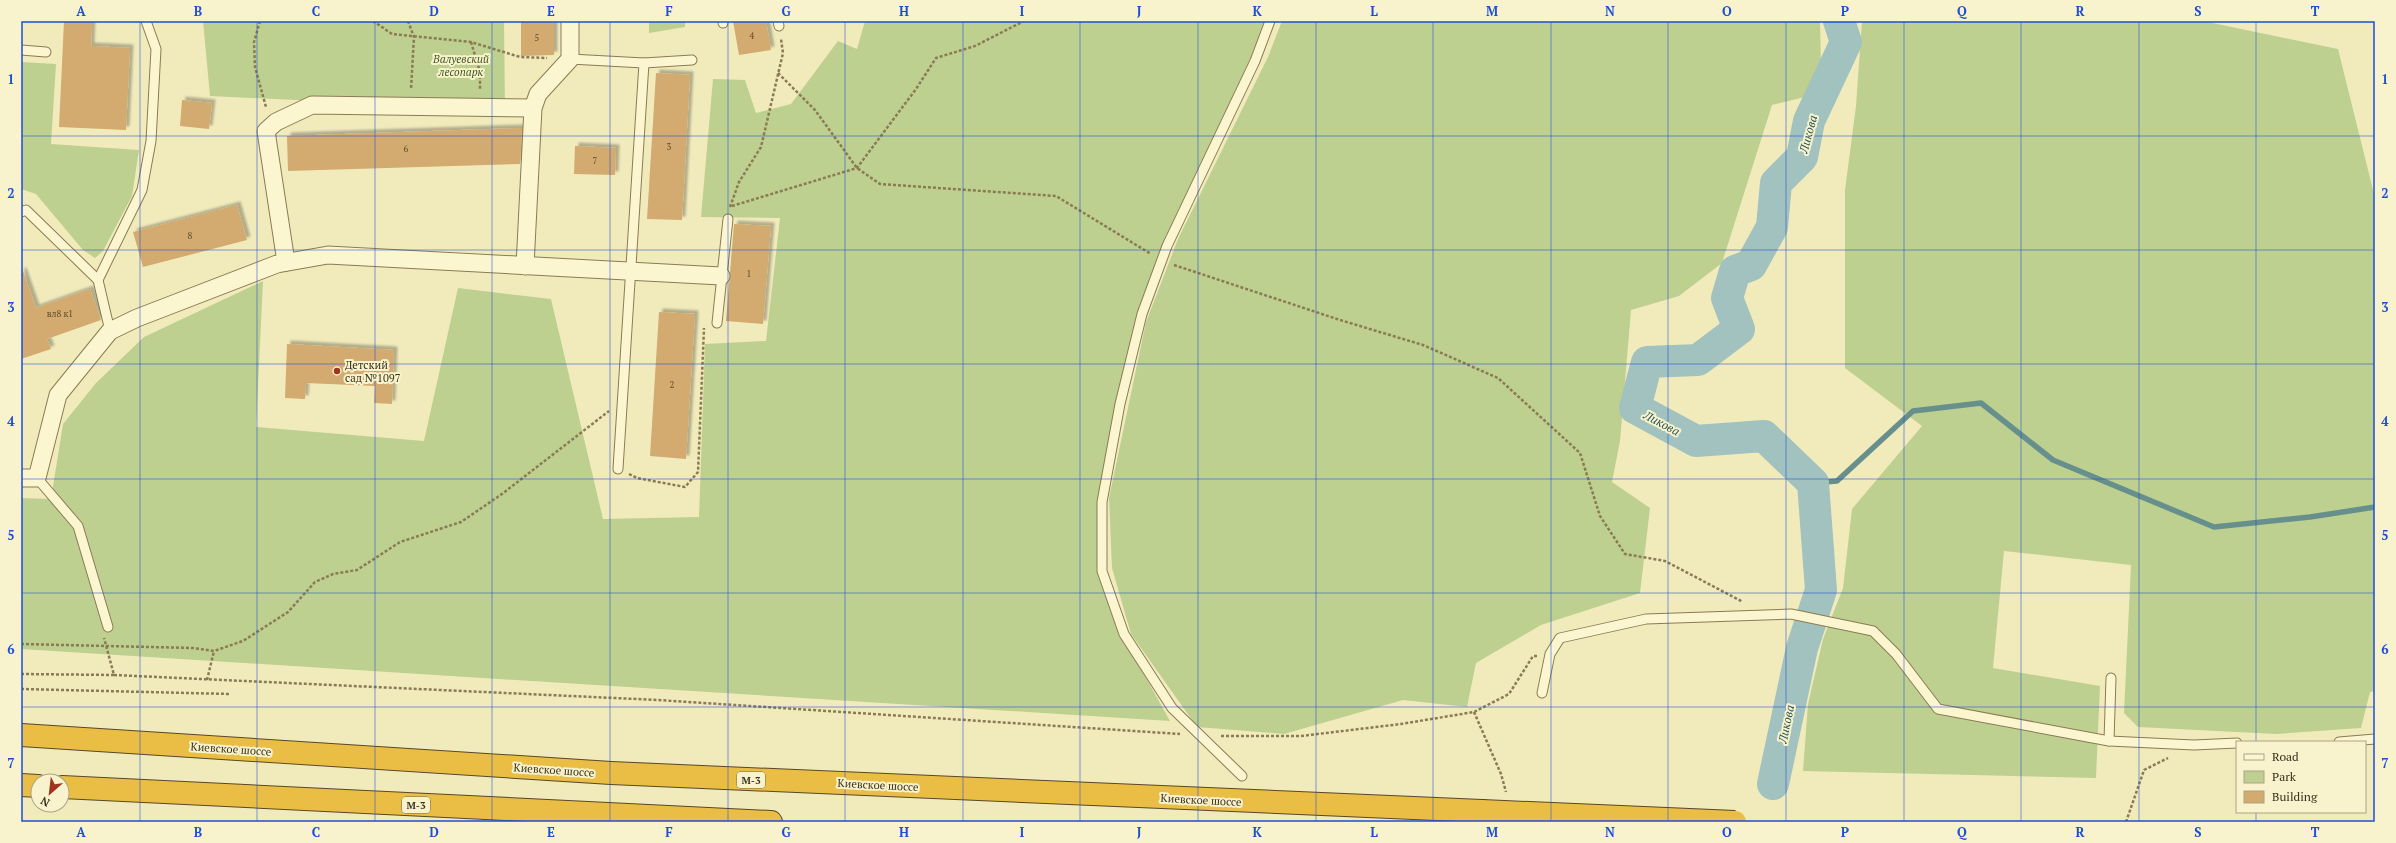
<svg xmlns="http://www.w3.org/2000/svg" width="2396" height="843" font-family="'PT Serif',serif">
	<style>
		.green { fill: #bdd090 }
		.lines { fill: none; stroke-linecap: round; stroke-linejoin: round }
		.stream { stroke: #67908d; stroke-width: 5.5 }
		.river { stroke: #a1c2be; stroke-width: 32 }
		.building { fill: #d3aa6f; filter: url(#shadow) }
		.lane-casing { stroke: #8a7b54; stroke-width: 11 }
		.street-casing { stroke: #8a7b54; stroke-width: 19 }
		.highway-casing { stroke: #574729; stroke-width: 24 }
		.path { stroke: #8a7b54; stroke-width: 2.5; stroke-dasharray: 3 2; stroke-linecap: butt }
		.lane { stroke: #fcf6d0; stroke-width: 9 }
		.street { stroke: #fcf6d0; stroke-width: 17 }
		.highway { stroke: #eabe44; stroke-width: 22 }
		.highway-bridge-casing { stroke: #574729; stroke-width: 24; stroke-linecap: butt }
		.highway-bridge { stroke: #eabe44; stroke-width: 22 }
		.grid { fill: none; stroke: #1d4ed8; stroke-width: 1; stroke-opacity: 0.55 }
		.poi-dot { fill: #9f351f; stroke: #f8f3cc; stroke-width: 1.5 }
		.labels { text-anchor: middle; dominant-baseline: central; stroke-width: 4; stroke-linejoin: round; paint-order: stroke }
		.number-label { font-size: 9px; fill: #5f4d2f }
		.shield { fill: #f8f3cc; stroke: #72694f; stroke-width: 1 }
		.shield-label { font-size: 10px; font-weight: bold; fill: #382e1a }
		.park-label { font-size: 11px; font-style: italic; fill: #3f571f; stroke: #f8f3cc }
		.poi-label { font-size: 11px; fill: #382e1a; stroke: #f8f3cc; text-anchor: start }
		.street-label { font-size: 11px; fill: #382e1a; stroke: #f8f3cc }
		.water-label { font-size: 12px; font-style: italic; fill: #28545a; stroke: #f8f3cc }
		.neatline { fill: none; stroke: #1d4ed8; stroke-width: 1.5 }
		.grid-label { font-size: 13px; text-anchor: middle; font-weight: bold; fill: #1d4ed8 }
	</style>
	<defs>
		<filter id="shadow"><feDropShadow dx="3.5" dy="-3.5" stdDeviation="1" flood-color="#0004"/></filter>
	</defs>
	<rect width="100%" height="100%" fill="#f1ebbc"/>
	<g class="green">
		<polygon points="203,21 504,21 505,110 210,96"/>
		<polygon points="649,21 685,21 685,27 649,33"/>
		<polygon points="865,21 1264,21 1244,75 1165,239 1137,317 1115,411 1100,570 1119,629 1170,721 21,649 21,498 51,499 63,424 96,383 144,337 263,281 256,427 424,441 458,288 551,299 603,519 699,517 705,344 766,341 780,218 701,217 713,79 745,80 756,113 791,104 838,41 857,49"/>
		<polygon points="1282,21 1820,21 1821,64 1805,97 1772,105 1722,263 1679,296 1631,310 1620,441 1612,482 1650,508 1640,593 1541,625 1476,663 1467,707 1403,700 1284,734 1197,727 1131,634 1112,568 1109,498 1146,322 1178,239 1268,57"/>
		<polygon points="1862,21 2203,21 2338,49 2375,198 2375,691 2370,692 2361,728 2276,734 2138,727 2124,713 2131,565 2004,551 1993,668 2100,686 2096,778 1803,771 1808,704 1823,639 1843,588 1852,509 1922,426 1845,368 1845,190 1856,106"/>
		<polygon points="21,62 56,64 51,144 139,150 132,196 103,251 95,258 83,250 36,194 21,189"/>
	</g>
	<g class="lines">
		<polyline class="stream" points="1813,483 1837,481 1913,411 1981,403 2053,460 2214,527 2310,517 2375,507"/>
		<polyline class="river" points="1773,784 1802,648 1821,590 1813,483 1764,436 1696,441 1635,408 1647,362 1698,360 1739,329 1727,298 1735,271 1751,265 1772,227 1776,183 1802,157 1809,121 1846,42 1839,21"/>
	</g>
	<g class="building">
		<polygon points="64,21 92,21 91,46 130,48 126,130 59,127"/>
		<polygon points="521,21 554,21 554,55 521,56"/>
		<polygon points="733,21 766,21 771,50 739,55"/>
		<polygon points="656,73 690,75 682,220 647,219"/>
		<polygon points="182,100 212,103 209,129 180,126"/>
		<polygon points="522,128 520,164 288,171 287,136"/>
		<polygon points="575,146 616,148 615,175 574,174"/>
		<polygon points="237,205 247,240 143,267 133,232"/>
		<polygon points="734,224 771,226 763,324 726,321"/>
		<polygon points="21,271 23,271 36,308 90,289 101,320 47,339 51,349 21,359"/>
		<polygon points="659,312 695,314 686,459 650,456"/>
		<polygon points="287,344 394,350 392,404 374,403 375,386 306,383 305,399 285,398"/>
	</g>
	<g class="lines">
		<g class="lane-casing">
			<g id="lane">
				<polyline points="723,21 723,23"/>
				<polyline points="778,21 779,26"/>
				<polyline points="21,50 46,52"/>
				<polyline points="570,59 644,63 692,60"/>
				<polyline points="21,212 26,210 98,280 110,331"/>
				<polyline points="98,280 142,190 151,141 156,49 146,21"/>
				<polyline points="717,323 728,219"/>
				<polyline points="618,469 644,63"/>
				<polyline points="37,478 78,526 108,627"/>
				<polyline points="1542,693 1550,654 1560,638 1646,619 1791,614 1873,631 1896,654 1938,709 2109,741 2194,745 2237,743"/>
				<polyline points="2109,741 2111,678"/>
				<polyline points="2339,742 2375,739"/>
				<polyline points="1242,776 1172,708 1124,634 1102,571 1102,502 1120,404 1142,314 1167,246 1255,61 1270,21"/>
			</g>
		</g>
		<g class="street-casing">
			<g id="street">
				<polyline points="286,262 266,131 276,122 312,105 533,108"/>
				<polyline points="525,266 533,108 538,94 570,59 570,21"/>
				<polyline points="21,478 37,478 58,395 110,331 137,318 277,264 328,255 721,276"/>
			</g>
		</g>
		<g class="highway-casing">
			<g id="highway">
				<polyline points="21,735 611,773 1482,811"/>
				<polyline points="21,785 38,786"/>
				<polyline points="62,787 771,822"/>
			</g>
		</g>
		<g class="path">
			<polyline points="260,21 254,42 255,67 266,107"/>
			<polyline points="373,21 392,34 471,42 520,57 547,58"/>
			<polyline points="408,21 414,37 411,89"/>
			<polyline points="471,42 480,72 480,90"/>
			<polyline points="778,73 815,110 857,168 880,184 1056,196 1151,254"/>
			<polyline points="732,206 857,168 916,89 936,58 975,46 1024,21"/>
			<polyline points="730,207 739,182 761,147 783,53 781,39"/>
			<polyline points="1174,265 1340,320 1423,345 1498,378 1580,453 1600,516 1625,554 1665,561 1743,602"/>
			<polyline points="629,474 637,478 685,487 698,472 704,328"/>
			<polyline points="21,644 193,648 214,651 243,641 288,612 315,582 333,574 357,570 400,542 461,522 502,494 609,411"/>
			<polyline points="21,674 114,675 104,638"/>
			<polyline points="114,675 658,700 1180,734"/>
			<polyline points="207,680 214,651"/>
			<polyline points="21,689 230,694"/>
			<polyline points="1474,712 1501,774 1506,792"/>
			<polyline points="1221,736 1301,736 1401,724 1474,712 1509,694 1533,656 1537,656"/>
			<polyline points="2126,822 2144,770 2168,758"/>
		</g>
		<use href="#lane" class="lane"/>
		<use href="#street" class="street"/>
		<use href="#highway" class="highway"/>
		<g class="highway-bridge-casing">
			<polyline id="highway-bridge" points="1482,811 1735,822"/>
		</g>
		<use href="#highway-bridge" class="highway-bridge"/>
	</g>
	<path class="grid" d="M140,21V822M257,21V822M375,21V822M492,21V822M610,21V822M728,21V822M845,21V822M963,21V822M1080,21V822M1198,21V822M1316,21V822M1433,21V822M1551,21V822M1668,21V822M1786,21V822M1904,21V822M2021,21V822M2139,21V822M2256,21V742M21,136H2375M21,250H2375M21,364H2375M21,479H2375M21,593H2375M21,707H2375M2256,812V822"/>
	<circle class="poi-dot" cx="337" cy="371" r="4"/>
	<g class="labels">
		<g class="number-label">
			<text x="752" y="36">4</text>
			<text x="537" y="38">5</text>
			<text x="669" y="147">3</text>
			<text x="406" y="149">6</text>
			<text x="595" y="161">7</text>
			<text x="190" y="236">8</text>
			<text x="749" y="274">1</text>
			<text x="60" y="314">вл8 к1</text>
			<text x="672" y="385">2</text>
		</g>
		<g class="shield">
			<rect x="737" y="772" width="28" height="16" rx="3"/>
			<rect x="402" y="797" width="28" height="16" rx="3"/>
		</g>
		<g class="shield-label">
			<text x="751" y="780">М-3</text>
			<text x="416" y="805">М-3</text>
		</g>
		<g class="park-label">
			<text x="461" y="59">Валуевский<tspan x="461" dy="13">лесопарк</tspan></text>
		</g>
		<g class="poi-label">
			<text x="345" y="365">Детский<tspan x="345" dy="13">сад №1097</tspan></text>
		</g>
		<g class="street-label">
			<text transform="translate(231 749) rotate(4)">Киевское шоссе</text>
			<text transform="translate(554 770) rotate(4)">Киевское шоссе</text>
			<text transform="translate(878 785) rotate(3)">Киевское шоссе</text>
			<text transform="translate(1201 800) rotate(3)">Киевское шоссе</text>
		</g>
		<g class="water-label">
			<text transform="translate(1808 134) rotate(-75)">Ликова</text>
			<text transform="translate(1662 423) rotate(28)">Ликова</text>
			<text transform="translate(1786 724) rotate(-78)">Ликова</text>
		</g>
	</g>
	<rect width="2396" height="843" fill="none" stroke="#f8f3cc" stroke-width="44"/>
	<rect x="2236" y="741" width="130" height="72" fill="#f8f3cc" stroke="#aba485"/>
	<rect x="2244" y="754" width="20" height="6" fill="#fcf6d0" stroke="#aba485"/>
	<text x="2272" y="761" font-size="12" fill="#382e1a">Road</text>
	<rect x="2244" y="771" width="20" height="12" fill="#bdd090" stroke="#aba485"/>
	<text x="2272" y="781" font-size="12" fill="#382e1a">Park</text>
	<rect x="2244" y="791" width="20" height="12" fill="#d3aa6f" stroke="#aba485"/>
	<text x="2272" y="801" font-size="12" fill="#382e1a">Building</text>
	<g transform="translate(50 793) rotate(208)"><circle r="19" fill="#f8f3cc" stroke="#aba485"/>
	<path d="M0-3L7 15L0 10L-7 15Z" fill="#9f351f"/>
	<text y="-6" font-size="11" font-weight="bold" text-anchor="middle" fill="#382e1a">N</text>
	</g>
	<rect x="22" y="22" width="2352" height="799" class="neatline"/>
	<g class="grid-label">
		<text x="81" y="16">A</text>
		<text x="198" y="16">B</text>
		<text x="316" y="16">C</text>
		<text x="434" y="16">D</text>
		<text x="551" y="16">E</text>
		<text x="669" y="16">F</text>
		<text x="786" y="16">G</text>
		<text x="904" y="16">H</text>
		<text x="1022" y="16">I</text>
		<text x="1139" y="16">J</text>
		<text x="1257" y="16">K</text>
		<text x="1374" y="16">L</text>
		<text x="1492" y="16">M</text>
		<text x="1610" y="16">N</text>
		<text x="1727" y="16">O</text>
		<text x="1845" y="16">P</text>
		<text x="1962" y="16">Q</text>
		<text x="2080" y="16">R</text>
		<text x="2198" y="16">S</text>
		<text x="2315" y="16">T</text>
		<text x="11" y="84">1</text>
		<text x="2385" y="84">1</text>
		<text x="11" y="198">2</text>
		<text x="2385" y="198">2</text>
		<text x="11" y="312">3</text>
		<text x="2385" y="312">3</text>
		<text x="11" y="426">4</text>
		<text x="2385" y="426">4</text>
		<text x="11" y="540">5</text>
		<text x="2385" y="540">5</text>
		<text x="11" y="654">6</text>
		<text x="2385" y="654">6</text>
		<text x="11" y="768">7</text>
		<text x="2385" y="768">7</text>
		<text x="81" y="837">A</text>
		<text x="198" y="837">B</text>
		<text x="316" y="837">C</text>
		<text x="434" y="837">D</text>
		<text x="551" y="837">E</text>
		<text x="669" y="837">F</text>
		<text x="786" y="837">G</text>
		<text x="904" y="837">H</text>
		<text x="1022" y="837">I</text>
		<text x="1139" y="837">J</text>
		<text x="1257" y="837">K</text>
		<text x="1374" y="837">L</text>
		<text x="1492" y="837">M</text>
		<text x="1610" y="837">N</text>
		<text x="1727" y="837">O</text>
		<text x="1845" y="837">P</text>
		<text x="1962" y="837">Q</text>
		<text x="2080" y="837">R</text>
		<text x="2198" y="837">S</text>
		<text x="2315" y="837">T</text>
	</g>
</svg>
